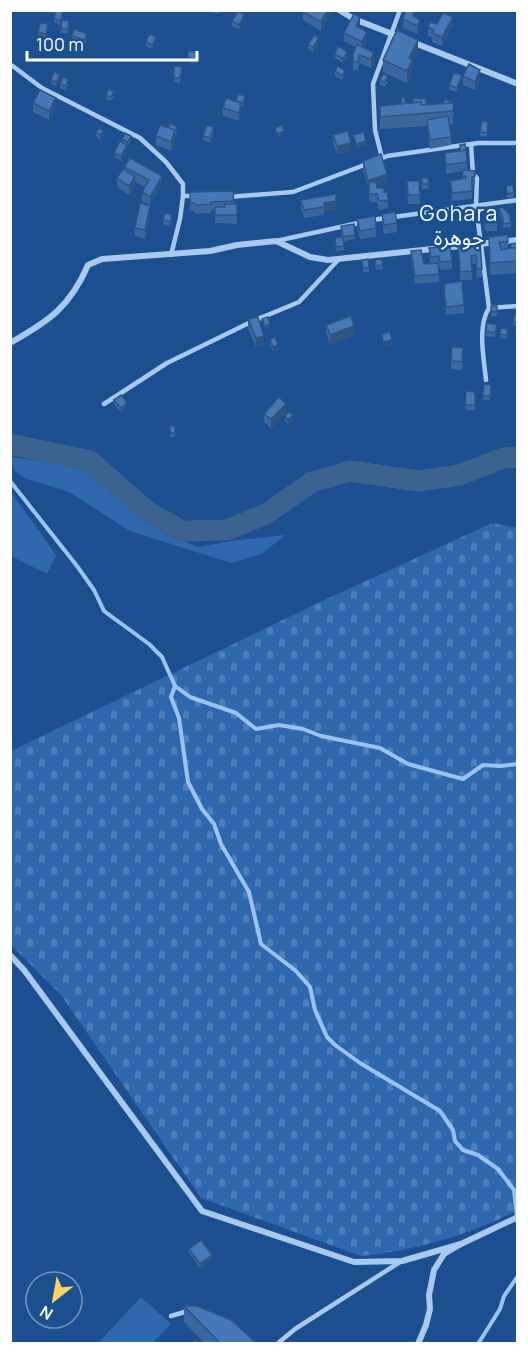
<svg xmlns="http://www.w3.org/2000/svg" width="528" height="1354" font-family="Manrope,'Noto Sans Arabic',sans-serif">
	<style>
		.grass { fill: #2e69ad }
		.cemetery { fill: url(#cemetery-stones) }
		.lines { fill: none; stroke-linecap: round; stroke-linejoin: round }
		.stream { stroke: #9cc4f0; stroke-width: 4 }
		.river { stroke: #3c6290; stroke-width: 21 }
		.service { stroke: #a9c9ee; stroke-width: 4.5 }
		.minor { stroke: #a9c9ee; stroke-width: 6 }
		.wall { fill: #3a679d }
		.shaded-wall { fill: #305480 }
		.building { fill: #4478b7; stroke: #305480; stroke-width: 1.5 }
		.labels { text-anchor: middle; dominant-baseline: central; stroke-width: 5; stroke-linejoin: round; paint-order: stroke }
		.quarter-label { font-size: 21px; letter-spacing: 1.5px; fill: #fff; stroke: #1b4f8f }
	</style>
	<defs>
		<pattern id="cemetery-stones" width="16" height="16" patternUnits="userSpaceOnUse" patternTransform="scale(1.5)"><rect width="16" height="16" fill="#2e69ad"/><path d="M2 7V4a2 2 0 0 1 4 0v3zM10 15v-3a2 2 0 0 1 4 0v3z" fill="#4d80b9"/></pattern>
	</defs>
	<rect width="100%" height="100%" fill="#1b4f8f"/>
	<g class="grass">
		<polygon points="11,457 87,467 164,534 199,547 231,541 285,535 262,554 231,563 130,531 69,492 24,478 14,470"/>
		<polygon points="11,492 56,555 47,574 11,556"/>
		<polygon points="141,1297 171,1324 153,1343 98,1343"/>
	</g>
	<path class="cemetery" d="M492,523L518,528L517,1211C468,1235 415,1251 361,1256L201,1198L61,995L11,945V751L318,603Z"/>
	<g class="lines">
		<g class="stream">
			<polyline points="10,481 77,566 94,590 104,611 149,644 162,657 175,686 190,697 236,713 256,729 279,725 303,729 321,736 380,748 408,764 463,779 483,765 500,766 518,764"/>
			<polyline points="175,686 171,697 179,718 188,782 202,809 214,824 221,844 249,892 261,944 296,971 310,987 315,1010 327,1037 335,1045 360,1063 440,1111 453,1130 455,1141 463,1150 478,1155 498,1169 514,1190 518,1225"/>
			<polyline points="478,1344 500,1309 504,1296 518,1276"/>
		</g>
		<polyline class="river" points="10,444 90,461 148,512 182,531 227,530 266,514 312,482 350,471 418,481 460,475 503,458 518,457"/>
		<g class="service">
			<polyline points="10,64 42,88 140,138 166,162 183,184 183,196"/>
			<polyline points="471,144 473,174 477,178 476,206 489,308"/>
			<polyline points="382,158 375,130 373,84 400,10"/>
			<polyline points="378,160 387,156 478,143 518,143"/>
			<polyline points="228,197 293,192 367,164"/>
			<polyline points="372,220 518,200"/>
			<polyline points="276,241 363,222"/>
			<polyline points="171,255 180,219 183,196 196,196"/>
			<path d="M486,380C484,359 477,326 489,308L518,306"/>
			<polyline points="104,404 167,363 251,322 299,302 339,259"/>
			<polyline points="171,1316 188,1311"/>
			<polyline points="277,1344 295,1329 400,1262"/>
		</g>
		<g class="minor">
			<polyline points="339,10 354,19 400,37"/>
			<polyline points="412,42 518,84"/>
			<path d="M10,343C49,321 70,307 88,265L102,259L210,251L237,245L276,241L310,257L328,260L518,240"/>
			<polyline points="10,955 24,970 202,1211 354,1262 402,1261 461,1244"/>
			<polyline points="418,1344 426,1325 430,1309 429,1295 434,1270 444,1254 461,1244 518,1217"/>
		</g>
	</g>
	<g class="wall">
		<polygon points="36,10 55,10 55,13"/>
		<polygon points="207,10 219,10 218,14"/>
		<polygon points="332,10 332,13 321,31 303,20 303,12"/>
		<polygon points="63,16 62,20 69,21 68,33 61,33 62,20 60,25 54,22 54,18"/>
		<polygon points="403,19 420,28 417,34 403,28"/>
		<polygon points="244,20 239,29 232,26 232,21"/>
		<polygon points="437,24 453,25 442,46 432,42 432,37 428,36 428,27"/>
		<polygon points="360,26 359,27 367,40 363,47 374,62 371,68 359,63 358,71 353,70 353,53 355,47 344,41 344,33"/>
		<polygon points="48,28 46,38 38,37 38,32"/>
		<polygon points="72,36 87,38 85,45 72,41"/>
		<polygon points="156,41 152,49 146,46 146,42"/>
		<polygon points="319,42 313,52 308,49 308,45"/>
		<polygon points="188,51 197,52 196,63 188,62"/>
		<polygon points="418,53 412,64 412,73 407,83 383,72 383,60"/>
		<polygon points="335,54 347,57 343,63 335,58"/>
		<polygon points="174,66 182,71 180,83 174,82"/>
		<polygon points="335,71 345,75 342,80 335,76"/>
		<polygon points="463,76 480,78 475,90 463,85"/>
		<polygon points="60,79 56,86 51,84 51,80"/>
		<polygon points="462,80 457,92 449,90 449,85"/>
		<polygon points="380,81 388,81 385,87 380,85"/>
		<polygon points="60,84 68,84 66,90 60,88"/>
		<polygon points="106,95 114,96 111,101 106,99"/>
		<polygon points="245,100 243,107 241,106 239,121 223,116 223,108 236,101"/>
		<polygon points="33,103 56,107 49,120 33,112"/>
		<polygon points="454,103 453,124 449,124 451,137 451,145 430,149 427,126 380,129 380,106 405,104 426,105"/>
		<polygon points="160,125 177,131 176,136 175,135 175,139 171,151 156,145 156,136"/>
		<polygon points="488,126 487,137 480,136 480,132"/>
		<polygon points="96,132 104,135 100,140 96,136"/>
		<polygon points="214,132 210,143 203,140 203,136"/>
		<polygon points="333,135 351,151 337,154 333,144"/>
		<polygon points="122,139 131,140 128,146 127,146 127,149 121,161 114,157 114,153 122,142"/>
		<polygon points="445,153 467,162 467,170 475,171 475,185 472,185 472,199 452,201 450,181 462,179 463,171 446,174"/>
		<polygon points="363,161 387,183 377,186 377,188 384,192 387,192 388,208 379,210 377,202 369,202 369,189 363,170"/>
		<polygon points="124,167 162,184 150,205 142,201 142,192 145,187 135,182 135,185 129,195 117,187 117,178 124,170"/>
		<polygon points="422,178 428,178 429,189 422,189"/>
		<polygon points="407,181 419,181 420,204 408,204"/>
		<polygon points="506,186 514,193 514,197 507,198"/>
		<polygon points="234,191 234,204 237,204 237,224 215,223 215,210 211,210 211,213 195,214 194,211 190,211 190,192"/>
		<polygon points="301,200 336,209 324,212 324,215 304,218 301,208"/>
		<polygon points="484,209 497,222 497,231 485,231"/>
		<polygon points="499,209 511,223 511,227 503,228 503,221 499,213"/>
		<polygon points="150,214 145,239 135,236 135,228"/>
		<polygon points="382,214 397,223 397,232 384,234 382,222"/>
		<polygon points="172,219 170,226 163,224 163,220"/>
		<polygon points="357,219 376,228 376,237 360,239 357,227"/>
		<polygon points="354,224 355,239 344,241 344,250 336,251 335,238 342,237 341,226"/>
		<polygon points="508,235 508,248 510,248 510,244 518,243 518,273 490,275 489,237"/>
		<polygon points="480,243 482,277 477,277 476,264 472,264 472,280 460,280 458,245"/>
		<polygon points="429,248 452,261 452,269 440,270 439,265 438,265 439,282 415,284 411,259 411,251 424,264 430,263"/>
		<polygon points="362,260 369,268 369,272 363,272"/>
		<polygon points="375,260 383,265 383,269 376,270"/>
		<polygon points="444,284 464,305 464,313 446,315"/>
		<rect x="491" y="306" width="6" height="10"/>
		<polygon points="518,316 518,335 516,334 516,330 517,327 513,325 513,321"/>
		<polygon points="248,319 264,344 256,347 248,328"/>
		<polygon points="326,325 354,335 330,344 326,333"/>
		<polygon points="497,329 495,337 486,336 486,331"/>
		<polygon points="507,329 507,339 500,338 500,334"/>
		<polygon points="270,340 278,349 273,352 270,344"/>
		<polygon points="463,356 462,370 451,369 451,361"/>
		<polygon points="484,384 491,385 490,400 483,400"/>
		<polygon points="466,391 475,392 475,410 465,410"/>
		<polygon points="114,400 127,407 121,412 114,404"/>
		<polygon points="286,412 271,428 264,422 264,414"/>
		<polygon points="285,416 293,420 288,424 285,420"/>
		<rect x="170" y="426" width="5" height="11"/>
		<polygon points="189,1249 212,1259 200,1268 189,1253"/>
		<polygon points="184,1306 255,1344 205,1344 184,1322"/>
	</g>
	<g class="shaded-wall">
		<polygon points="328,10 332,10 332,13 321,31 321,22"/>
		<polygon points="244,15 244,20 239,29 239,25"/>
		<polygon points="360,17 360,26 356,34 356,26"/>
		<polygon points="453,17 453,25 442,46 442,37"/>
		<polygon points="420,20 420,28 417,34 417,26"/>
		<polygon points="367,32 367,40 362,50 362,42"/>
		<polygon points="156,37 156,41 152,49 152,45"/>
		<polygon points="319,38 319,42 313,52 313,47"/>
		<polygon points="418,40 418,53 412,64 412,73 407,83 407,71 409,58"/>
		<polygon points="347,52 347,57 343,63 343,59"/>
		<polygon points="374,53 374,62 371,68 371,59"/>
		<polygon points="480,70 480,78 475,90 475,82"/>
		<polygon points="60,75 60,79 56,86 56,82"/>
		<polygon points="462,75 462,80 457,92 457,88"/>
		<polygon points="56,98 56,107 49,120 49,111"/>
		<polygon points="241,103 241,111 239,121 239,113"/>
		<polygon points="175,130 175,139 171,151 171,142"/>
		<polygon points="104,131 104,135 100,140 100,135"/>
		<polygon points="284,131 284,135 277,138 277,134"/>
		<polygon points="366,141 366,145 356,148 356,144"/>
		<polygon points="351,143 351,151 337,154 337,146"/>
		<polygon points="127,145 127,149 121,161 121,156"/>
		<polygon points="387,174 387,183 368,189 368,181"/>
		<polygon points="162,176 162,184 150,205 150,197"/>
		<polygon points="135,177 135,185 129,195 129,186"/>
		<polygon points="336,201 336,209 324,212 324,203"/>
		<polygon points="150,206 150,214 145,239 145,230"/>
		<polygon points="270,324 270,328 265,330 265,326"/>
		<polygon points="354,326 354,335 330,344 330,335"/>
		<polygon points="264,336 264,344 256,347 256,338"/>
		<polygon points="392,340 392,344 383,347 383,342"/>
		<polygon points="278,345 278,349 273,352 273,347"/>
		<polygon points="127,403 127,407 121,412 121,408"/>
		<polygon points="286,404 286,412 271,428 271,419"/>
		<polygon points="293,415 293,420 288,424 288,420"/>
		<polygon points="212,1255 212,1259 200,1268 200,1264"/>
	</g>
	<g class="building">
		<polygon points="56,10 63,12 60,21 54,18"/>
		<polygon points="303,10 328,10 321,22 303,12"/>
		<polygon points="406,10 414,12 413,16 420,20 417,26 403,19"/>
		<polygon points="238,11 244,15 239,25 232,21"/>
		<polygon points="443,13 453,17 442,37 432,33 434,30 428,27 430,22 437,24"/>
		<polygon points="354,14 360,17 356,26 367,32 362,42 344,33"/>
		<polygon points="62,20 69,21 68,29 61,28"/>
		<polygon points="40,23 48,24 46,34 38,32"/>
		<polygon points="74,29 87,34 85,40 72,36"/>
		<polygon points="397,30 418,40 409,58 412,60 407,71 383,60"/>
		<polygon points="149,34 156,37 152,45 146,42"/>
		<polygon points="314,35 319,38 313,47 308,45"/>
		<polygon points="357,44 374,53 371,59 359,55 358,62 353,61 353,53"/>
		<polygon points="338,46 347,52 343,59 335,54"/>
		<polygon points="188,51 197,52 196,59 188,58"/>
		<polygon points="469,64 480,70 475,82 463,76"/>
		<polygon points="174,66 182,67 180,78 174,78"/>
		<polygon points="338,66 345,71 342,76 335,71"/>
		<polygon points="54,72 60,75 56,82 51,80"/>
		<polygon points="383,73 388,77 385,82 380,81"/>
		<polygon points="454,73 462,75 457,88 449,85"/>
		<polygon points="63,77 68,79 66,86 60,84"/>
		<polygon points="109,89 114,92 111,97 106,95"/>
		<polygon points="40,90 56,98 49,111 33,103"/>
		<polygon points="238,94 245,96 243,103 236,101"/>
		<polygon points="402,97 405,98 405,104 401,104"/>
		<polygon points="226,98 241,103 239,113 223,108"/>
		<polygon points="413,98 426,99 426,105 421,105 421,102 413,103"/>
		<polygon points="445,99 454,103 443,104"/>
		<polygon points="421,102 421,105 454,103 453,111 380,117 380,106"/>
		<polygon points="448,116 451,137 430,140 427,120"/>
		<polygon points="482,121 488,122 487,133 480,132"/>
		<polygon points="170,123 177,127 176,131 168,128"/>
		<polygon points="160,125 175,130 171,142 156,136"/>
		<polygon points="207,125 214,127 210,138 203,136"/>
		<polygon points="282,125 284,131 277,134 275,128"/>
		<polygon points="99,128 104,131 100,135 96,132"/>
		<polygon points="348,131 351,143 337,146 333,135"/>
		<polygon points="364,132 366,141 356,144 353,135"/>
		<polygon points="125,133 131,136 128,142 122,139"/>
		<polygon points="120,141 127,145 121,156 114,153"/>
		<polygon points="465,144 466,150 460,151 460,145"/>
		<polygon points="466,150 467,162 446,165 445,153"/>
		<polygon points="381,154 387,174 368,181 363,161"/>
		<polygon points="130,158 162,176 150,197 142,192 149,180 124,167"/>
		<polygon points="123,169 135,177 129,186 117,178"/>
		<polygon points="463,170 475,171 475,176 472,177 472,191 452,193 450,181 466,178 466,176 462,176"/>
		<polygon points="422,178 428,178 429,184 422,184"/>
		<polygon points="407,181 419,181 420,195 408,195"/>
		<polygon points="369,182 376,182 377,188 384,188 384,192 387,192 388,200 379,201 377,194 369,194"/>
		<polygon points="513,185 514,193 507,194 506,186"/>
		<polygon points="234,191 233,201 211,202 211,204 195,205 194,203 190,203 190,192"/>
		<polygon points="336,194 336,201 324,203 324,207 304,210 301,200"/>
		<polygon points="140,203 150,206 145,230 135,228"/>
		<polygon points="225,204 237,204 237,215 215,215 215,207 225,207"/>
		<polygon points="496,207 497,222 485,223 484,209"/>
		<polygon points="502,207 510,215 511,223 503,224 503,217 499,209"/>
		<polygon points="395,212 397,223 384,225 382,214"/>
		<polygon points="165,213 172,215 170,222 163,220"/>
		<polygon points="375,216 376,228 360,231 357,219"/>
		<polygon points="354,224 355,235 343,237 341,226"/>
		<polygon points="508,235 508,242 499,242 501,250 518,247 518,261 490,263 489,237"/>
		<polygon points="343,237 344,246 336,247 335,238"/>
		<polygon points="480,243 482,269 477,269 476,255 471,256 472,271 460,272 458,245"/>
		<polygon points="518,243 518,247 511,248 510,244"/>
		<polygon points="450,246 452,261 440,262 439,256 431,257 429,248"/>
		<polygon points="421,250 424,264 438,263 439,274 415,276 411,251"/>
		<polygon points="368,259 369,268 363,268 362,260"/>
		<polygon points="381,259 383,265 376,266 375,260"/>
		<polygon points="462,281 464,305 446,307 444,284"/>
		<polygon points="491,306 497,306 497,312 491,311"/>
		<polygon points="515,314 518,316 517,323 513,321"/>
		<polygon points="351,316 354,326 330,335 326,325"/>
		<polygon points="258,317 264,336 256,338 248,319"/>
		<polygon points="268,317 270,324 265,326 262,319"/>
		<polygon points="487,323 497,325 495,333 486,331"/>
		<polygon points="501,328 507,329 507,335 500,334"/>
		<polygon points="390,332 392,340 383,342 382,334"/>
		<polygon points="275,337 278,345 273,347 270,340"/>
		<polygon points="452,347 463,348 462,362 451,361"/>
		<polygon points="484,384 491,385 490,396 483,396"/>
		<polygon points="466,391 475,392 475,405 465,405"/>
		<polygon points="121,395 127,403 121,408 114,400"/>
		<polygon points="279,397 286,404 271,419 264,414"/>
		<polygon points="289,412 293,415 288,420 285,416"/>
		<rect x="170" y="426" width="5" height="7"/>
		<polygon points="201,1240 212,1255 200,1264 189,1249"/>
		<polygon points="184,1306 197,1306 231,1320 251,1338 255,1344 221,1344"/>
		<polygon points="195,1340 198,1344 191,1344"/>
	</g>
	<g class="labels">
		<g class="quarter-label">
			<text x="459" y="213">Gohara<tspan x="459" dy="24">جوهرة</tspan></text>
		</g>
	</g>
	<rect width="528" height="1354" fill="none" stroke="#ffffff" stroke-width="24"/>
	<g transform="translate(54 1300) rotate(211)"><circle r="28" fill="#1b4f8f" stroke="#7695bc" stroke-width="1.5"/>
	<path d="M0-4.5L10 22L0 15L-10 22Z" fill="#ffd166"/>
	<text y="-9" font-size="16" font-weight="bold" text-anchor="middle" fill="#ffffff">N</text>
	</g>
	<path d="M27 51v9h170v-9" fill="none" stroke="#ffffff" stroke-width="3"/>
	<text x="36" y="51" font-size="18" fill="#ffffff" stroke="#1b4f8f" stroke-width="4.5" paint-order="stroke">100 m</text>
</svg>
